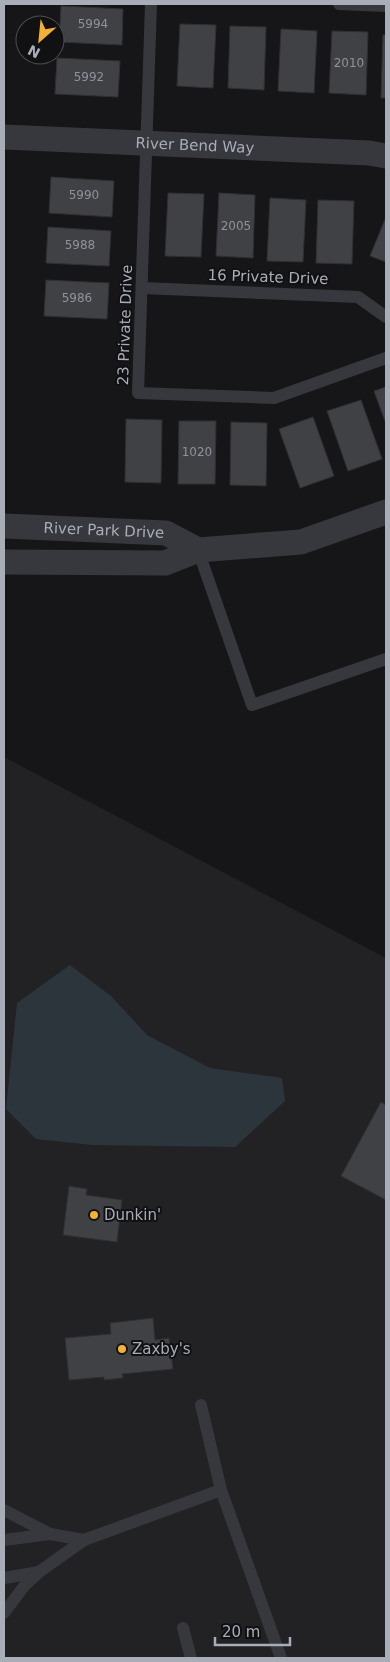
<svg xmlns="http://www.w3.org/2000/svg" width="390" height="1662" font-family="'DejaVu Sans',sans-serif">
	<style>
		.built { fill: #222225 }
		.water { fill: #2c353c }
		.building { fill: #404145; stroke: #303034 }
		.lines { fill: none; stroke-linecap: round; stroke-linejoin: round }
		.service { stroke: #37383d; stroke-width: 12 }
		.minor { stroke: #37383d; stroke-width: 25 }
		.poi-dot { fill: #f2b134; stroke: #111113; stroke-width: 2 }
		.labels { text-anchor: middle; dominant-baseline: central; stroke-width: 4; stroke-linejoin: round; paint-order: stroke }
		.number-label { font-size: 12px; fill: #8e929b }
		.street-label { font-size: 15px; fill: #a8adb8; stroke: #111113 }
		.poi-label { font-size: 15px; fill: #a8adb8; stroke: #111113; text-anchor: start }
	</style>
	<rect width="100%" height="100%" fill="#161618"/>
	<polygon class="built" points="4,757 386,958 386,1658 4,1658"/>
	<polygon class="water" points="70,965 111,996 147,1035 210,1068 282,1078 285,1101 235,1147 92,1145 36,1139 6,1109 17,1003"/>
	<g class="building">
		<polygon points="61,6 123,9 122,45 59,42"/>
		<polygon points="180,24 216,25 213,88 177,86"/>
		<polygon points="230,26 266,27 264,90 228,88"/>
		<polygon points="281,29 317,31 314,93 278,91"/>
		<polygon points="332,31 368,32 366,95 329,93"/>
		<polygon points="383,35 386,35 386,98 381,98"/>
		<polygon points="57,58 120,61 118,97 55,94"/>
		<polygon points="51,177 114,181 112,217 49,213"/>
		<polygon points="168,193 204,194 201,257 165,256"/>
		<polygon points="219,193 255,195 253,258 216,256"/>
		<polygon points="270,198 306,200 303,262 267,261"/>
		<polygon points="318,200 354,201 352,264 316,263"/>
		<polygon points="386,217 386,262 370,256"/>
		<polygon points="48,227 111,231 109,266 46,263"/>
		<polygon points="46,280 109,283 107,319 44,316"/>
		<polygon points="386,387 386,424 374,391"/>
		<polygon points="361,400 382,459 348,471 327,411"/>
		<polygon points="313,417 334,476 300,488 279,429"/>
		<polygon points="126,419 162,420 161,483 125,482"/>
		<polygon points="179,421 216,421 215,484 178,484"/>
		<polygon points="231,422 267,423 266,486 230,485"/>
		<polygon points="381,1102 386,1105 386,1200 341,1176"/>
		<polygon points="69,1186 87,1189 86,1195 122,1200 117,1242 63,1235"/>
		<polygon points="153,1318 155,1340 169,1338 173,1369 122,1374 123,1378 104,1380 104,1377 69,1380 65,1338 111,1334 110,1323"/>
	</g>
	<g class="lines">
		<g class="service">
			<polyline points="151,4 138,393 274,398 386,358"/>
			<polyline points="339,4 386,6"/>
			<polyline points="142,288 358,297 386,317"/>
			<polyline points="198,550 252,705 386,659"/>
			<polyline points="201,1405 221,1490 281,1658"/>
			<polyline points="4,1510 50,1534 84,1540"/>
			<polyline points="4,1540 50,1534"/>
			<polyline points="4,1578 39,1572"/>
			<polyline points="4,1613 25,1585 39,1572 84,1540 221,1490"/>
			<polyline points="183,1628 191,1658"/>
		</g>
		<g class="minor">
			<path id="s1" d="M4,137L369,153L386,156"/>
			<path id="s2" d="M4,526L166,533L198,550"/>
			<polyline points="4,562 165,563 198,550 301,542 386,512"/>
		</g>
	</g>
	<g class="poi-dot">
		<circle cx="94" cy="1215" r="5"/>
		<circle cx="122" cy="1349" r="5"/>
	</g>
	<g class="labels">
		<g class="number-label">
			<text x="93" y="24">5994</text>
			<text x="349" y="63">2010</text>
			<text x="89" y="77">5992</text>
			<text x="84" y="195">5990</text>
			<text x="236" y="226">2005</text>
			<text x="80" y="245">5988</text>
			<text x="77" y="298">5986</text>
			<text x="197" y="452">1020</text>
		</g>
		<g class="street-label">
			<text stroke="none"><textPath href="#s1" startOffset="191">River Bend Way</textPath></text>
			<text transform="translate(268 277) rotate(2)">16 Private Drive</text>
			<text transform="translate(125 325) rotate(-88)">23 Private Drive</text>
			<text stroke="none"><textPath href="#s2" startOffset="100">River Park Drive</textPath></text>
		</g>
		<g class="poi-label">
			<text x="104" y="1215">Dunkin'</text>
			<text x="132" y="1349">Zaxby's</text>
		</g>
	</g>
	<rect width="390" height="1662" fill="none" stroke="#a8adb8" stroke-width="10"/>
	<g transform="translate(40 40) rotate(207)"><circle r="24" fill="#111113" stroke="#4d4f55"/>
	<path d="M0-4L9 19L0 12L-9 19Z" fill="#f2b134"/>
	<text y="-8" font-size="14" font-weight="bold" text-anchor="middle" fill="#a8adb8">N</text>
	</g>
	<path d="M215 1637v8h75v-8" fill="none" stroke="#a8adb8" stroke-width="2.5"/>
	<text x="222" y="1637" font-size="15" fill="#a8adb8" stroke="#111113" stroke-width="4" paint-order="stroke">20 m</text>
</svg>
